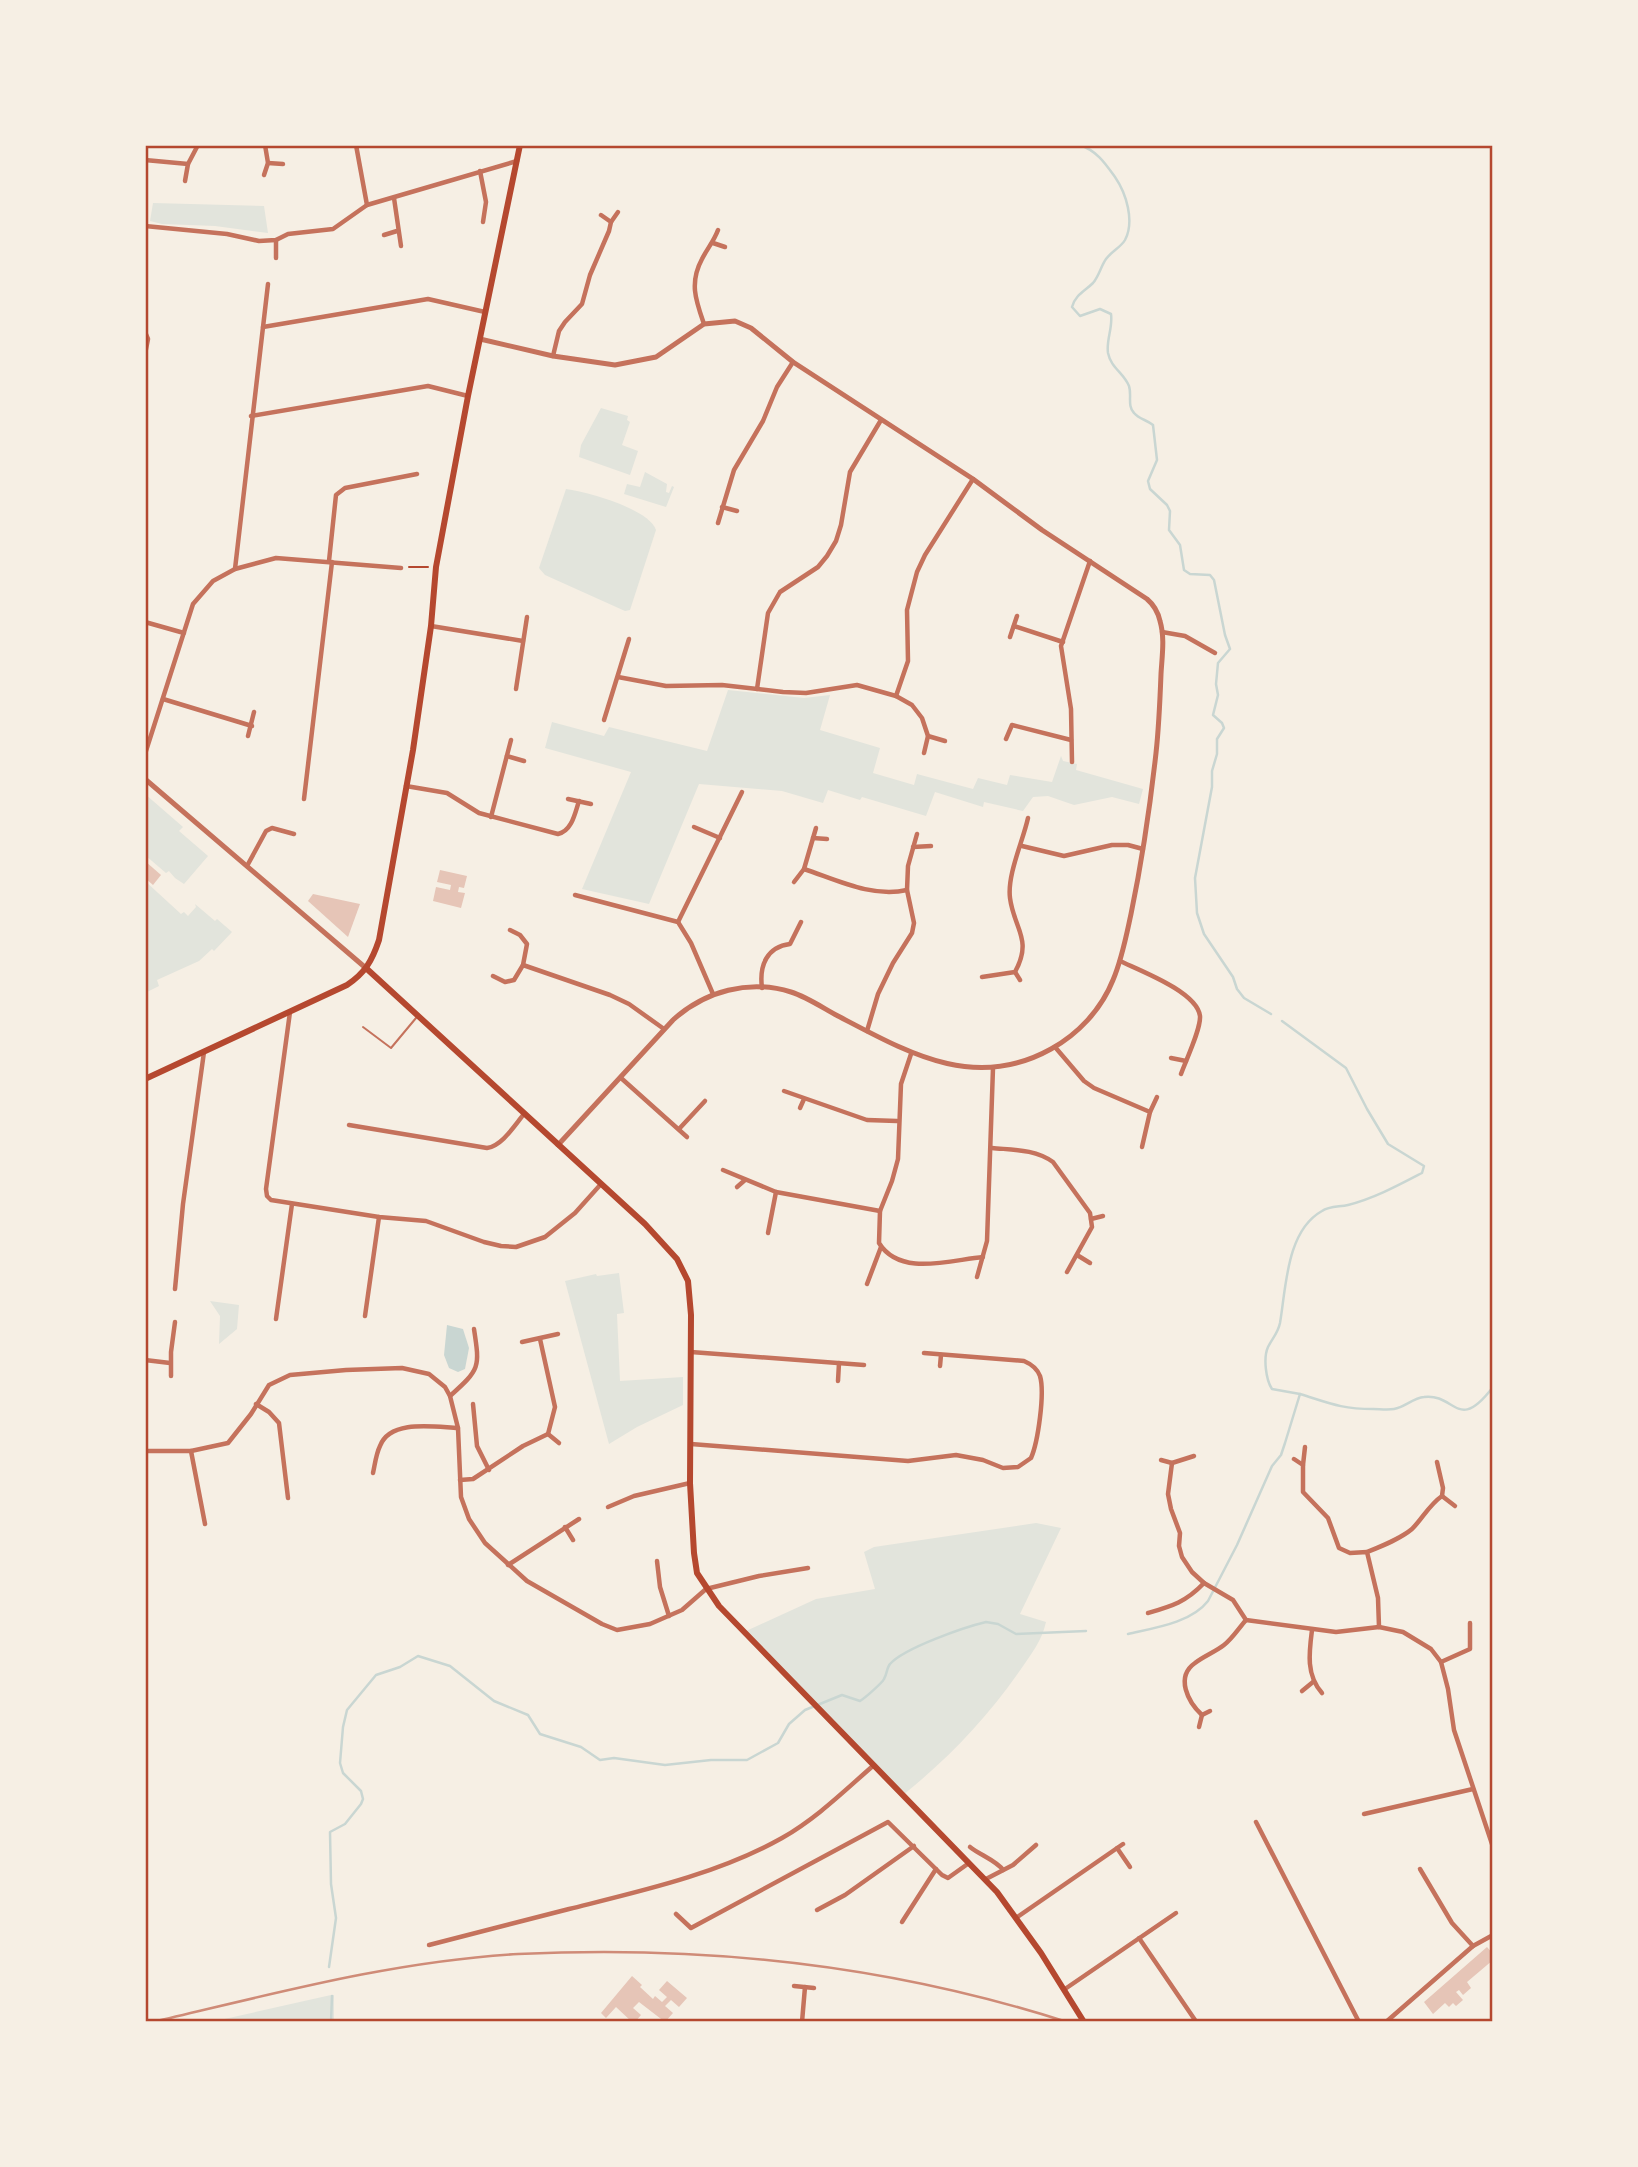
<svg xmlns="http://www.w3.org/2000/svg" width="1638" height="2167" font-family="'Public Sans',sans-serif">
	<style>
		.green { fill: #e2e4dc }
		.water { fill: #c9d6d2 }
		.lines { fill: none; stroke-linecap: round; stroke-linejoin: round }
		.stream { stroke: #c9d6d2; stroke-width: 2.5 }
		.building { fill: #e6c5b7 }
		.path { stroke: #b5482f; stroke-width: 2 }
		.service { stroke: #c5725c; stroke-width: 2 }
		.minor { stroke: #c5725c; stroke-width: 4.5 }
		.tertiary { stroke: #c5725c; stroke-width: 5 }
		.secondary { stroke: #b5482f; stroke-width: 6 }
		.rail { stroke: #cf8b77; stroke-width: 2.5 }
		.neatline { fill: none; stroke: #b5482f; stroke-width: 2.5 }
	</style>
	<rect width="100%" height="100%" fill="#f6efe4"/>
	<g class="green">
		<polygon points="153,203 264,206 268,233 215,226 162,224 150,221"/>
		<polygon points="601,408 628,416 627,420 630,422 622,445 638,451 630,475 579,457 581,445"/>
		<polygon points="645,472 667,484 666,492 669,493 672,486 674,487 666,507 624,494 627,484 640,487"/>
		<path d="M566,489C588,492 649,509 656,530L630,610L625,611L545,575L539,568Z"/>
		<polygon points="728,690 804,698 830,695 820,730 880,748 873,773 914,785 917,774 973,789 978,778 1007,785 1010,775 1052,782 1061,756 1063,761 1077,764 1076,770 1143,789 1139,804 1112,797 1074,805 1048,796 1033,797 1023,811 984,802 983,807 935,792 926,816 862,797 860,800 828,790 823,803 782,791 699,784 649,904 582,889 631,772 545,748 552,722 604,736 609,727 707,751"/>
		<polygon points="145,794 183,827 179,831 208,856 184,884 175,878 169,871 166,873 145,855"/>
		<polygon points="145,881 181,914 184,912 188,916 196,907 195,904 215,921 217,919 232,932 214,951 212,949 199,961 157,980 159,986 145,993"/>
		<polygon points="619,1273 624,1313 617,1314 620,1381 683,1377 683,1405 637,1427 609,1444 565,1281 596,1274 597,1276"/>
		<polygon points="210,1301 239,1305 237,1329 219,1344 220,1316"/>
		<path d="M1036,1523L1061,1528L1020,1614L1046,1622C1042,1641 1031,1654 1021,1669C988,1717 949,1758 903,1795L744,1632L816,1599L875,1589L864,1552L874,1547Z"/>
		<polygon points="331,1995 334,1995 334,2022 211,2022"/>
	</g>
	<polygon class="water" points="447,1325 463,1329 469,1348 465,1369 458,1372 449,1368 444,1355"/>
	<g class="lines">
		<g class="stream">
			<path d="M1080,145C1097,151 1105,163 1115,177C1126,193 1135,221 1125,240C1121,247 1111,252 1106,259C1101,266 1099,276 1093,283C1085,291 1075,295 1072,307L1080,316L1100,309L1111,314C1113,328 1106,340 1108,353C1111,368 1124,373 1129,386C1132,395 1127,406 1134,413C1139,419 1147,420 1153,425L1157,460L1148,481L1150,489L1167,505L1170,511L1169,530L1180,545L1184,570L1190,574L1210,575L1214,580L1225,635L1230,649L1218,663L1216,684L1218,695L1213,715L1222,723L1224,728L1217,739V754L1212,771V787L1195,878L1197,913L1204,934L1233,977L1237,989L1244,998L1271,1014"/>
			<path d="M1282,1021L1346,1068L1367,1109L1388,1144L1424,1166L1422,1173C1399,1185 1373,1199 1348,1205C1339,1207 1329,1206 1322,1211C1286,1231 1286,1289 1280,1323C1278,1333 1272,1339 1268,1347C1263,1358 1266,1380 1272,1389L1300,1394"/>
			<path d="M1128,1634C1154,1628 1191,1623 1208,1601L1237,1545L1272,1466L1281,1455L1285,1443L1300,1394C1329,1403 1341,1409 1373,1409C1379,1409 1388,1410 1394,1409C1405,1407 1413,1398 1424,1397C1456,1393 1457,1434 1493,1387"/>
			<path d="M329,1967L336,1918L331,1884L330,1832L345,1824L361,1804L363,1799L361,1791L343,1773L340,1763L343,1727L347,1710L376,1675L400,1667L418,1656L450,1666L494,1701L528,1715L540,1734L581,1747L600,1760L614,1758L665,1765L711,1760H747L778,1743L789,1724L805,1710L842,1695L860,1701C865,1698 882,1683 884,1679C887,1674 887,1667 890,1664C904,1648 965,1627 986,1622L998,1624L1016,1634L1086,1631"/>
			<polyline points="331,2022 332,1996"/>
		</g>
	</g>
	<g class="building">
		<polygon points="145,861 161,875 153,885 145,878"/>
		<polygon points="440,870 467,876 464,888 459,887 458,892 465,893 461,908 433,901 436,887 450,890 451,885 437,882"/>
		<polygon points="313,894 360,904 348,937 308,901"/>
		<polygon points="1487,1947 1493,1954 1493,1960 1467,1982 1471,1988 1463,1995 1459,1990 1456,1992 1463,2000 1456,2006 1453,2003 1449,2007 1445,2003 1433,2014 1424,2002"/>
		<polygon points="632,1976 642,1985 640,1987 653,1999 655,1996 662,2002 667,1997 659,1990 667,1981 687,1998 679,2007 671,2000 665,2006 673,2013 665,2022 639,2002 633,2008 641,2015 635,2022 632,2022 616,2007 606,2018 601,2013"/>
	</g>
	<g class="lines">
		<polyline class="path" points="409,567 428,567"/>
		<polyline class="service" points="363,1027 391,1048 416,1018"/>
		<g class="minor">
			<polyline points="356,145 367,205"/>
			<polyline points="145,160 188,164"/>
			<polyline points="268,163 283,164"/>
			<polyline points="480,171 486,202 483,222"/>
			<polyline points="264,175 268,163 265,145"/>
			<polyline points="185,181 188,164 198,145"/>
			<polyline points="394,198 401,246"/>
			<polyline points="611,222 618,212"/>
			<polyline points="145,226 227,234 259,241 276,240 288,234 333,229 367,205 517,161"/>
			<polyline points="384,235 397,231"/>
			<polyline points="713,243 725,247"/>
			<polyline points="276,258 276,240"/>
			<path d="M704,324C696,301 689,283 702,259C707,249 714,241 718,230"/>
			<polyline points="263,327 428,299 485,312"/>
			<polyline points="145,332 148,339 145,354"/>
			<polyline points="553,356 559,331 565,322 582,304 590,275 609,231 611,222 601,215"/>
			<polyline points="251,416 428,386 468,396"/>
			<polyline points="722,507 737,511"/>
			<polyline points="718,523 734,470 763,421 777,387 793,362"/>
			<polyline points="329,561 336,495 345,488 417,474"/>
			<polyline points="235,569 268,284"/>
			<polyline points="145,622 184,633"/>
			<polyline points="431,626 523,641"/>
			<polyline points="1014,626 1063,642"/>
			<polyline points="1162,632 1185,636 1215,653"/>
			<polyline points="1010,637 1017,616"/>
			<polyline points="618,677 666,686 722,685 783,692 806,693 857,685 896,696 912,705 922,718 928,736 924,753"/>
			<polyline points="516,689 527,617"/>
			<polyline points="757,689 768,613 780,592 818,567 827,556 836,541 841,525 850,472 881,420"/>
			<polyline points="896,696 908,661 907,610 917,572 925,555 973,479"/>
			<polyline points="163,699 252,726"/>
			<polyline points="604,720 629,639"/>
			<polyline points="248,736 254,712"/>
			<polyline points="928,736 945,741"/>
			<polyline points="1006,739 1012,725 1071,740"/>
			<polyline points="145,754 193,604 213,581 235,569 276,558 401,568"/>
			<polyline points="507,756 524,761"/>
			<polyline points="1072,762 1071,709 1061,646 1090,561"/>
			<path d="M406,786L447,793L479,813L558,834C572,831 575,813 579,801"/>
			<polyline points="304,799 332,562"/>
			<polyline points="568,799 591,804"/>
			<polyline points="491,817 511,740"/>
			<polyline points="694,827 720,838"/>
			<polyline points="813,838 827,839"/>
			<polyline points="1022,846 1064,856 1112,845 1128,845 1143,849"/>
			<polyline points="913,847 931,846"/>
			<polyline points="247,866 266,831 272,828 294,834"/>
			<path d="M804,869C837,880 872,898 907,890"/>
			<polyline points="794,882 804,869 816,828"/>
			<polyline points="575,895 678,922 691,943 713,994"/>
			<polyline points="678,922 742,792"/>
			<path d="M1120,961C1141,971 1197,992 1200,1016C1201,1029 1186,1060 1181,1074"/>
			<polyline points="523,965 610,995 629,1004 664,1029"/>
			<polyline points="1015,972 1020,980"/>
			<polyline points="493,976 505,982 514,980 523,965 527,944 520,935 510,930"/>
			<path d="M982,977L1015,972C1033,939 1014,929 1010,898C1007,875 1023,841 1028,818"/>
			<path d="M762,988C759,965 767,947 790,944L801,922"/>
			<polyline points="290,1012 266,1189 267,1196 271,1200 379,1217 426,1221 484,1242 501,1246 516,1247 545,1237 575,1213 601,1184"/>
			<polyline points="867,1031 878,994 893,963 912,933 914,923 907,890 908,866 917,834"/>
			<polyline points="1055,1047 1084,1081 1094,1088 1150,1112 1142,1147"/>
			<path d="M911,1054L901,1084L898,1159L892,1181L880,1211L879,1243C900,1277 950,1260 983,1257"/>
			<polyline points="1171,1058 1186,1061"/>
			<polyline points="621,1078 687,1137"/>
			<polyline points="784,1091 867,1120 897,1121"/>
			<polyline points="800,1108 804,1099"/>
			<polyline points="1150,1112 1157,1097"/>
			<path d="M349,1125L487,1148C502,1146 514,1126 524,1114"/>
			<polyline points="679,1129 705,1101"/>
			<path d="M992,1148C1013,1150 1035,1149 1053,1162L1090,1213L1092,1227L1067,1272"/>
			<polyline points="723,1170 776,1192 880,1211"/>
			<polyline points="737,1187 745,1180"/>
			<polyline points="1091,1219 1103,1216"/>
			<polyline points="768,1233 776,1192"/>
			<polyline points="1077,1255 1090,1263"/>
			<polyline points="977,1277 987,1241 993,1068"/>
			<polyline points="867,1284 881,1247"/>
			<polyline points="175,1289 183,1204 204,1052"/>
			<polyline points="365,1316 379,1217"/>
			<polyline points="276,1319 292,1204"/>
			<polyline points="522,1342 558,1334"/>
			<polyline points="691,1352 864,1365"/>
			<polyline points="145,1360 170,1363"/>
			<polyline points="940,1366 941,1355"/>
			<polyline points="171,1376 171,1352 175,1322"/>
			<polyline points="838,1381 839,1363"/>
			<path d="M450,1396C480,1369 480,1368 474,1329"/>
			<polyline points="256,1404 269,1412 279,1423 288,1498"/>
			<polyline points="473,1404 477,1446 489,1470"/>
			<polyline points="548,1434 559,1443"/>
			<path d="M691,1444L908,1461L956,1455L983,1460L1003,1468L1018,1467L1031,1458C1038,1442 1045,1393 1040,1376C1037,1368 1031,1364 1024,1361L924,1353"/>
			<polyline points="145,1451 191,1451 228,1443 251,1414 269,1385 290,1375 346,1370 402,1368 429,1374 445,1387 450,1396 458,1428 461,1497 469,1519 485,1543 527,1581 602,1624 617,1630 650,1624 682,1610 706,1589 759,1576 808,1568"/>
			<polyline points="191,1451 205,1524"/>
			<polyline points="1294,1459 1303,1465 1303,1492 1328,1518 1339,1548 1350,1553 1367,1552 1378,1598 1379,1627"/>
			<polyline points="1161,1460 1172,1463 1194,1456"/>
			<polyline points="1172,1463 1168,1494 1171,1509 1180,1533 1179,1546 1182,1557 1192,1572 1204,1583 1233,1600 1246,1620 1336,1632 1379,1627 1403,1632 1431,1649 1441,1662 1448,1689 1454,1730 1493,1847"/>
			<polyline points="1303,1465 1305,1447"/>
			<path d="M373,1473C375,1464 376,1454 380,1446C390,1419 435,1427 458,1428"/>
			<polyline points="460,1480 473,1479 523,1446 548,1434 555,1407 540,1339"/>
			<polyline points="1442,1496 1455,1506"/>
			<polyline points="608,1507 634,1496 690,1483"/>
			<polyline points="565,1527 573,1540"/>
			<path d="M1367,1552C1382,1546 1400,1539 1412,1529C1423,1518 1429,1505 1442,1496L1443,1488L1437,1462"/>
			<polyline points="657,1561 660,1587 669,1616"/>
			<polyline points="508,1565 579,1519"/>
			<path d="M1148,1613C1172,1606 1186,1602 1204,1583"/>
			<path d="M1312,1630C1309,1653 1306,1675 1322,1693"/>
			<polyline points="1441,1662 1470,1649 1470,1623"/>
			<polyline points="1302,1691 1313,1682"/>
			<path d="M1210,1711L1202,1715C1188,1702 1175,1677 1195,1663C1204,1656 1215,1652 1224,1645C1232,1639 1239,1628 1246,1620"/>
			<polyline points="1199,1727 1202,1715"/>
			<polyline points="1364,1814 1473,1789"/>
			<polyline points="1256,1822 1359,2022"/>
			<path d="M970,1847C980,1855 997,1861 1003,1870"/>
			<polyline points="1117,1848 1130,1867"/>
			<polyline points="1420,1869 1452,1923 1473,1946"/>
			<polyline points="986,1879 1013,1865 1036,1845"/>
			<polyline points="817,1910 845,1895 914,1846"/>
			<polyline points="676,1914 691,1928 888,1822 942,1875 948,1878 969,1863"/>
			<polyline points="1016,1918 1123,1844"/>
			<polyline points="902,1922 936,1869"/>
			<polyline points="1139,1938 1195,2020"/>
			<path d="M429,1945C476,1933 523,1921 569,1909C641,1891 718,1874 782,1838C817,1818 844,1791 874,1765"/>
			<polyline points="794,1986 814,1988"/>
			<polyline points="1065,1989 1176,1913"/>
			<polyline points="802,2022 805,1987"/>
			<polyline points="1386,2022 1473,1946 1493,1935"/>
		</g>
		<g class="tertiary">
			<path d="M480,339L553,356L615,365L656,357L704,324L735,321L751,328L793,362L973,479L1042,530L1147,599C1154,605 1158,612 1160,621C1165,638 1162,656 1161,674C1160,700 1159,726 1156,753C1150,807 1142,861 1131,914C1126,937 1122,959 1113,980C1101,1010 1078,1034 1051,1049C974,1092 907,1052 838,1016C823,1008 807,997 791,992C749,979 705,991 673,1020L558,1145"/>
			<polyline points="145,779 367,969"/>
		</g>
		<g class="secondary">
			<polyline points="367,969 645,1224 677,1259 688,1281 691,1315 690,1483 694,1553 697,1573 719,1606 997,1892 1041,1953 1084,2022"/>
			<path d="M145,1079L347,985C365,973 372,961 379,940L413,750L431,626L436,567L468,396L520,145"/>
		</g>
		<path class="rail" d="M153,2022C273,1994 394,1961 518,1954C703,1945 890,1965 1067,2022"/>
	</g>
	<rect width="1638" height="2167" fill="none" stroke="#f6efe4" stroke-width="294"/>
	<rect x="147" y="147" width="1344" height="1873" class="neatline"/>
</svg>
